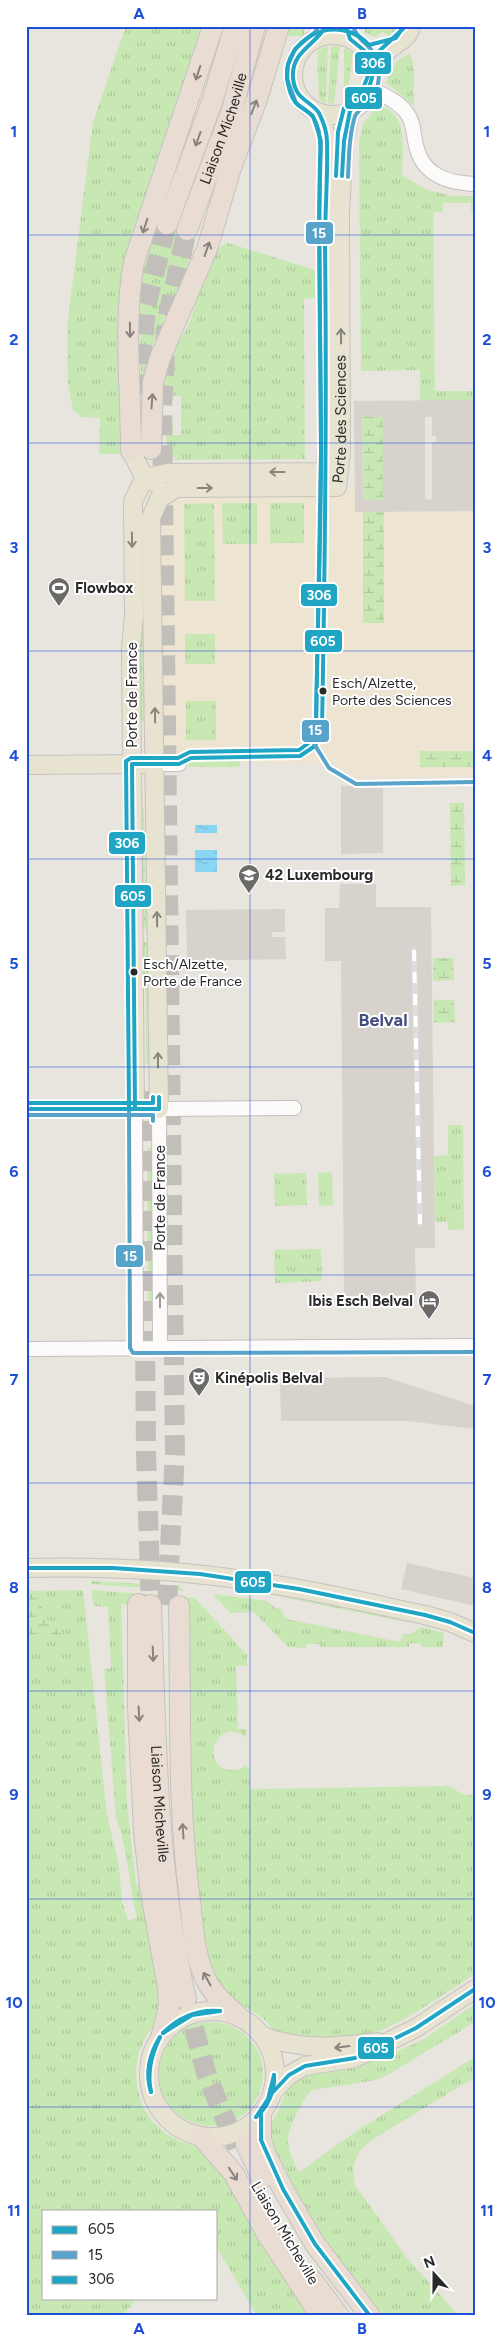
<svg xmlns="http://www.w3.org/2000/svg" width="501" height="2342" font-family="Figtree,sans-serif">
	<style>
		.education { fill: #ede4d1 }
		.grass { fill: url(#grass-tufts) }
		.wetland { fill: url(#wetland-marsh) }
		.plaza { fill: #d7d2cc; fill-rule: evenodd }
		.water { fill: url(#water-ripples) }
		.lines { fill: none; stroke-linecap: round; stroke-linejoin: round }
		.highway-tunnel { stroke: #c2bfba; stroke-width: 20; stroke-dasharray: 20 10; stroke-linecap: butt }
		.minor-casing { stroke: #c1c0c0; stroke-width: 16 }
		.major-casing { stroke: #c4c3c0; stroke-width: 20 }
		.highway-casing { stroke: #c4c3c0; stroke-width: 22 }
		.minor { stroke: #fcfbfa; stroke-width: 14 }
		.major { stroke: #e8e2d0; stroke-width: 18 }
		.highway { stroke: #e9dcd2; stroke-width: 20 }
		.rail-casing { stroke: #dddcde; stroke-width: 5.5 }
		.rail { stroke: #fff; stroke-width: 4; stroke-dasharray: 11; stroke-linecap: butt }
		.bus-1-casing { stroke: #fff; stroke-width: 8 }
		.bus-2-casing { stroke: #fff; stroke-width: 8 }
		.bus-3-casing { stroke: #fff; stroke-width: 8 }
		.bus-1 { stroke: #20a6c5; stroke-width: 4 }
		.bus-2 { stroke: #57a3ca; stroke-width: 4 }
		.bus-3 { stroke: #20a6c5; stroke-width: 4 }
		.oneway { stroke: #89827e }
		.oneway2 { stroke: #88867c }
		.oneway3 { stroke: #9d9c9c }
		.grid { fill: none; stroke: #1d4ed8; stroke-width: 1; stroke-opacity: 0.55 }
		.bus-dot { fill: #292929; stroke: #fff; stroke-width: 2 }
		.labels { text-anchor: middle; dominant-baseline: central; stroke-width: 4; stroke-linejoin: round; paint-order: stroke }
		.bus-label { font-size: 14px; fill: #292929; stroke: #fff; text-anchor: start }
		.street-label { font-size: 15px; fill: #292929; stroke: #fff }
		.poi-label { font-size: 15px; font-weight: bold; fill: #292929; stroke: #fff; text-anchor: start }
		.quarter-label { font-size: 18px; font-weight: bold; fill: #454e7f; stroke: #fff }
		.line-badge { stroke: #fff; stroke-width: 2 }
		.badge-label { font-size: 14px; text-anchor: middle; font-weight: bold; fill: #fff }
		.neatline { fill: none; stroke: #1d4ed8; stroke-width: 2 }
		.grid-label { font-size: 16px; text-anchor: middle; font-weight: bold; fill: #1d4ed8 }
	</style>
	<defs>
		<pattern id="grass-tufts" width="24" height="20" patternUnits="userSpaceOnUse" patternTransform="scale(1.25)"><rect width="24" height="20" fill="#c8e8b3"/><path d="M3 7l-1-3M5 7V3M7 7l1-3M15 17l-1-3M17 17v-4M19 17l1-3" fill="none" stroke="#acc79a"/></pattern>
		<pattern id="wetland-marsh" width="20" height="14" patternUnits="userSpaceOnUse" patternTransform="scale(1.25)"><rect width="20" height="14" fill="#c8e8b3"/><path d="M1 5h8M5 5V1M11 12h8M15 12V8" fill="none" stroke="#acc79a"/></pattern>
		<pattern id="water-ripples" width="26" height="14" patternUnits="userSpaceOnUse" patternTransform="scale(1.25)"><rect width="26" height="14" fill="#88d6f3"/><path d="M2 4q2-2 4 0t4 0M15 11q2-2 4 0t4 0" fill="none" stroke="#75b8d0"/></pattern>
	</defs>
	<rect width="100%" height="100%" fill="#e8e4de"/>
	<polygon class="education" points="355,487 355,512 475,511 475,776 358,778 333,763 156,764 154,507 167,493"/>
	<g class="grass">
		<polygon points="124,26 206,26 153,176 120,380 121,454 99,454 100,418 82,417 73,410 68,384 67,327 93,122 125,29"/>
		<polygon points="288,26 304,26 304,36 286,36"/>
		<polygon points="362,26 400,26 390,37 383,32 375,37 366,33"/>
		<polygon points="328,46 326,103 319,100 317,51"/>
		<polygon points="331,46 340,46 334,104 328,103"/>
		<polygon points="344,48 353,53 347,100 344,102"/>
		<polygon points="410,53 414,66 414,106 386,82 396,62"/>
		<path d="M378,105C410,113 402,150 402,175L425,189L452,196H475V211H471V203H443V212H433L435,391H475V400L420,401V370L361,371L359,142L363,124Z"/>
		<polygon points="155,221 197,234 187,268 148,355 141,387 140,281 143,263"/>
		<path d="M228,243L315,270V298L304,299L305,459L176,460C164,447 166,435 166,419H173V435H181V396H162C165,381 168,365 174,351C178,341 185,333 189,324C199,302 202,250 228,243Z"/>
		<polygon points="214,503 215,601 185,601 184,504"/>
		<polygon points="222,503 257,503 257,544 223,544"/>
		<rect x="270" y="503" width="34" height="40"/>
		<polygon points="141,524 142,524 143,612 148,649 149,720 138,721"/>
		<rect x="185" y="634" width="30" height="30"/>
		<rect x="186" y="701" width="30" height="39"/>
		<polygon points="190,761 240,761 240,767 190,767 185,763"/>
		<polygon points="138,809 144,809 145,894 150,929 139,929"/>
		<polygon points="139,942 151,942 152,1063 146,1063 145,978"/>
		<polygon points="448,1125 463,1125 464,1229 448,1230 448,1222 435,1222 434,1156 448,1155"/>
		<polygon points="147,1148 152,1148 154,1311 148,1312"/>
		<polygon points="332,1172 333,1205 319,1206 318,1173"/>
		<polygon points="306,1173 307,1205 275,1206 274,1174"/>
		<polygon points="321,1249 322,1281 275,1283 274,1250"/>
		<polygon points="92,1581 179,1586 185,1591 91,1584"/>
		<path d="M83,1590L107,1815L119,1866L122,1902L128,1920L137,1918C129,1885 128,1850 116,1818L104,1669L111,1668L108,1607L94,1606L91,1590L195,1598L247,1655V1666H236L238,1729H246V1737C217,1716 199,1764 229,1770C236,1771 242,1769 247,1764V1768H249L250,1789L449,1786L464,1795H475V1974L410,2016L380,2031L346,2040L325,2041L275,2032L263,2018L221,1992L202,1950L189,1803L187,1606L121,1604L127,1803L136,1884L140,1887L164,1991L159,2020L147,2034L139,2051L136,2069L137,2087L142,2105L152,2121L165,2133L181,2142L199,2147L216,2160L316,2316H257L216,2246V2211H44V2298H137L122,2316H26V1591Z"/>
		<polygon points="274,1591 412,1619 406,1622 273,1595"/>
		<polygon points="213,1594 267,1601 275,1608 281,1609 286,1619 400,1642 403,1634 411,1634 421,1627 444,1633 443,1647 421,1647 421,1644 409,1643 409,1647 320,1647 319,1644 307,1644 306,1648 288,1647 254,1612 230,1613"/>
		<path d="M475,2004V2022L384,2077L371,2081L312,2090C304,2097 288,2128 288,2139C287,2149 295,2164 299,2172L358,2130L475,2057V2077L375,2138L360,2150L353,2167L355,2185L407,2258L459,2316H375L287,2188L267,2129L278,2112L290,2082L302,2073L356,2065L383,2058L424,2039Z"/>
		<circle cx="211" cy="2074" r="52"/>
	</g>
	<g class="wetland">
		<polygon points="362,417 383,417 384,500 363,500"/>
		<rect x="363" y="512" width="21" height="111"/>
		<rect x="420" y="751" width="55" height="16"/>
		<polygon points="450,803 464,803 465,885 451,886"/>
		<polygon points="453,958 454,980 433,981 433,958"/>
		<polygon points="434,1000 454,1000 455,1022 434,1023"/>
		<polygon points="26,1594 39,1594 44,1618 58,1624 63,1638 26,1638"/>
	</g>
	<g class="plaza">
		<path d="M475,400V511L355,512L354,401ZM362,417H383V500H363ZM425,417H432V436H436V442H432V500L425,499Z"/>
		<polygon points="341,786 383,786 383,853 341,854"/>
		<polygon points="340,884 376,884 376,907 431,907 435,1248 415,1248 416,1295 344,1296 341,961 325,961 325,908 339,908"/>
		<polygon points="285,909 285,932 272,932 271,937 285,937 286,959 187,961 186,910"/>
		<polygon points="385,1377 475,1406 475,1429 407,1421 281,1421 280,1378"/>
		<polygon points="407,1563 475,1578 473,1595 475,1596 475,1606 401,1589"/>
	</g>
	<g class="water">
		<rect x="195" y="825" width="22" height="8"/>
		<rect x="195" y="850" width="22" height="22"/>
	</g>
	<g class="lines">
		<g class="highway-tunnel">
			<polyline points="138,394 146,306 167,224"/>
			<polyline points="143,1091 146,1453 151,1605"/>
			<polyline points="167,1605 175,1452 162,408 167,320 187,230"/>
			<polyline points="186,1999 207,2076 237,2147"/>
		</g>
		<g class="minor-casing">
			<g id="minor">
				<path d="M371,88C383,95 398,101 406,112C414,121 413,134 416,145C422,175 447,183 475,184"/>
				<polyline points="156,764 179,764"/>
				<polyline points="135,1109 136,1348"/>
				<polyline points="160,1348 159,1109 294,1108"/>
				<polyline points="26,1349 475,1346"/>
			</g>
		</g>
		<g class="major-casing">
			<g id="major">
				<circle cx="333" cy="75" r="40"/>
				<path d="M373,74C378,65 382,56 389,50C397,42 409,39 411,26"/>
				<polyline points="131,451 142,473 157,484"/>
				<polyline points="26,765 143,764"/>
				<path id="s1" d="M26,1109H159L151,518L159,499L176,488L337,487L341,452L340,213L344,141L350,111"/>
				<path d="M135,1109L131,648L134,615L133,501L142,483L151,477L168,473L326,472C330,394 326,314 325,236C325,197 335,146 318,112"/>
				<path d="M26,1568C103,1566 181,1570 257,1582C313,1590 369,1603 425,1615L450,1622L475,1633"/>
				<circle cx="212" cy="2074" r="63"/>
				<path d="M263,2036C301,2051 338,2047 378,2042"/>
				<polyline points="273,2092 289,2075 305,2066 355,2058 416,2028 475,1989"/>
			</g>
		</g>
		<g class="highway-casing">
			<g id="highway">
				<polyline points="167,224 212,102 235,26"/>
				<path id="s2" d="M187,230L232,110L255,26"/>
				<polyline points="151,449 153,382 160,358 207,249 231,168 257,99 279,26"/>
				<path d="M131,451C131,391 123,320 134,262L213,26"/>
				<polyline points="138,1604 138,1708 144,1832 150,1887 168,1988 169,2006 162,2034"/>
				<path id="s3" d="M151,1605C156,1738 156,1869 186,1999"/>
				<path d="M179,1606C181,1704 177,1804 190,1901C193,1926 194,1952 204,1975C210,1992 225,2004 238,2016"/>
				<polyline points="261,2114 261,2140 266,2155 283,2189 315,2244 370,2316"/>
				<polyline points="202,2137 234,2174 267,2234 321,2316"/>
				<polyline points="246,2144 262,2178"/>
				<polyline points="313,2281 339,2316"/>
			</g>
		</g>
		<use href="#minor" class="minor"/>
		<use href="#major" class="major"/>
		<use href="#highway" class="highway"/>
		<g class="rail-casing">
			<polyline id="rail" points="414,950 420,1224"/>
		</g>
		<use href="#rail" class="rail"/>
		<g class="bus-1-casing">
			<g id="bus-1">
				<polyline points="342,176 344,141 350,111 367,95 373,74 371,62 366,52 350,39 346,26"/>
				<polyline points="26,1109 159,1109 159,1097"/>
				<path d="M135,1109L132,764H179L191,758L300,756L315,746L322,729C325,567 327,406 325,244C325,210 328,176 327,142C327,133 323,121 319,113C310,100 295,100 293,78C291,51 316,45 326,26"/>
				<polyline points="26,1568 113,1568 200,1574 299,1589 425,1615 450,1622 475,1633"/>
				<path d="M163,2033C179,2017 197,2009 220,2011"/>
				<polyline points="163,2033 192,2015 220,2011"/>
				<path d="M151,2092C145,2074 149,2054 160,2037"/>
				<path d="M151,2092C147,2073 151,2055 160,2037"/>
				<polyline points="273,2092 289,2075 305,2066 355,2058 416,2028 475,1989"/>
				<polyline points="261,2114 261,2140 283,2189 315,2244 370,2316"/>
				<polyline points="256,2117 268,2099 274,2075"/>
				<path d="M256,2117C268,2107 275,2091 274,2075"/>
			</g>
		</g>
		<g class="bus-2-casing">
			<g id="bus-2">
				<polyline points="319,26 315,32 295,49 288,65 287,79 296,103 313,116 321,141 319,215 321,452 316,728 313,742 329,768 356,784 475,782"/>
				<path d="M348,177C349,157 349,136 355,116C358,110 366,105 371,100C379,91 381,71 377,59C372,45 357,41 353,26"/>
				<polyline points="129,1109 130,1348 133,1353 475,1352"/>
				<polyline points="26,1115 153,1115 153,1121"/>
			</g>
		</g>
		<g class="bus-3-casing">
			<g id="bus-3">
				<polyline points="336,176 338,132 344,108 362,91 377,53 405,27"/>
				<polyline points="26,1103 153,1103 153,1097"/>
				<path d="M129,1109L126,761L131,758H178L190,752L299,750L310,742L316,728C317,636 321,544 321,451C321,354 318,256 320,159C321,145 321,129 313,117C310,112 303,109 298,105C289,97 285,76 288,64C299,29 344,17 369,45L396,38L404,26"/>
			</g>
		</g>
		<use href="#bus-1" class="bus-1"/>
		<use href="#bus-2" class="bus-2"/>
		<use href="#bus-3" class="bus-3"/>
	</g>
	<defs><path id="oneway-shaft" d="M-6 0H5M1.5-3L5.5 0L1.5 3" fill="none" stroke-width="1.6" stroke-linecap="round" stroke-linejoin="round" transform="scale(1.25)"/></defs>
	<g class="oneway">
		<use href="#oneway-shaft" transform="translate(198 73) rotate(108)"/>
		<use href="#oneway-shaft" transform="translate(254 107) rotate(-69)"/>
		<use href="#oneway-shaft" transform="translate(198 139) rotate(110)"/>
		<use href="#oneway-shaft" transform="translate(145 226) rotate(108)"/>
		<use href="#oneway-shaft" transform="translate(207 249) rotate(-71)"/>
		<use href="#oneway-shaft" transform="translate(130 330) rotate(89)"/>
		<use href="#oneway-shaft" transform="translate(152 401) rotate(-86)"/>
		<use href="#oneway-shaft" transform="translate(153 1654) rotate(88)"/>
		<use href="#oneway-shaft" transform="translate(139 1714) rotate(87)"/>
		<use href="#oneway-shaft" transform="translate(183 1831) rotate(-94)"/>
		<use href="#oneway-shaft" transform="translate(207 1979) rotate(-119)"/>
		<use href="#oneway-shaft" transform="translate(233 2174) rotate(57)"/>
	</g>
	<g class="oneway2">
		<use href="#oneway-shaft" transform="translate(341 336) rotate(-91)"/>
		<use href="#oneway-shaft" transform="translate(277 472) rotate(180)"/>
		<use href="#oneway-shaft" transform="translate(205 488)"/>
		<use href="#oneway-shaft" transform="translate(132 540) rotate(89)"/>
		<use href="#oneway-shaft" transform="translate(155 715) rotate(-91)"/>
		<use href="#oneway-shaft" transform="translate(157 919) rotate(-91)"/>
		<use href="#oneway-shaft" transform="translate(158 1060) rotate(-90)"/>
		<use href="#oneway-shaft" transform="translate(342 2047) rotate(173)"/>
	</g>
	<use class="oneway3" href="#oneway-shaft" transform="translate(160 1300) rotate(-90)"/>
	<path class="grid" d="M250,26V2316M26,235H475M26,443H475M26,651H475M26,859H475M26,1067H475M26,1275H475M26,1483H475M26,1691H475M26,1899H475M26,2107H475"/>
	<defs>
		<g id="stadium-pin" transform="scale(1.125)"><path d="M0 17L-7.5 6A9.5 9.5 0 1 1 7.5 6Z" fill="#6c6a68" stroke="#fff"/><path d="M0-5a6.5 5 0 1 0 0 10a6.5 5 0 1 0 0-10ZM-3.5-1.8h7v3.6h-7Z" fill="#fff"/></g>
		<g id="university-pin" transform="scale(1.125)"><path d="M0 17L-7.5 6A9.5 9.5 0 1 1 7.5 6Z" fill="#6c6a68" stroke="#fff"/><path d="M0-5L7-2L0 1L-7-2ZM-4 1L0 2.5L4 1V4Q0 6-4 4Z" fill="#fff"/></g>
		<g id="hotel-pin" transform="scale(1.125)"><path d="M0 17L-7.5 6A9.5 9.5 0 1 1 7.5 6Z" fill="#6c6a68" stroke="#fff"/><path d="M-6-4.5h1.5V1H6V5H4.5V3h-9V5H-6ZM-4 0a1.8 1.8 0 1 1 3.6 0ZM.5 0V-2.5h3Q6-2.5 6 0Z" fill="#fff"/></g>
		<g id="theatre-pin" transform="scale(1.125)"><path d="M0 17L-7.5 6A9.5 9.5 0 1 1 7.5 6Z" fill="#6c6a68" stroke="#fff"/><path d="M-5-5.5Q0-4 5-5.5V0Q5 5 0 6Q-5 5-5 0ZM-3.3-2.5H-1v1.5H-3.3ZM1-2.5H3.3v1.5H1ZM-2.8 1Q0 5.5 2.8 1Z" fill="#fff"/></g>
	</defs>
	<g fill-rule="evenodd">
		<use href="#stadium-pin" x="59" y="588"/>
		<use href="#university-pin" x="249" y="875"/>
		<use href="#hotel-pin" x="429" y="1301"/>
		<use href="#theatre-pin" x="199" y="1378"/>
	</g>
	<g class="bus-dot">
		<circle cx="323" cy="691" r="4.5"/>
		<circle cx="134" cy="972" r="4.5"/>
	</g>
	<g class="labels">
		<g class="bus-label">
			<text x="332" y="683">Esch/Alzette,<tspan x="332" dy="17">Porte des Sciences</tspan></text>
			<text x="143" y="964">Esch/Alzette,<tspan x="143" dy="17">Porte de France</tspan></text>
		</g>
		<g class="street-label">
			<text stroke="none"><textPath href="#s2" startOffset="108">Liaison Micheville</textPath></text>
			<text stroke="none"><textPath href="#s1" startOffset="994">Porte des Sciences</textPath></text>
			<text transform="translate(132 695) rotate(-90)">Porte de France</text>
			<text transform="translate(160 1198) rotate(-90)">Porte de France</text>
			<text stroke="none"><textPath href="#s3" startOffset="199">Liaison Micheville</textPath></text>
			<text transform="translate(285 2233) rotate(59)">Liaison Micheville</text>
		</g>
		<g class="poi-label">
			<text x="75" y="588">Flowbox</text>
			<text x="265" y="875">42 Luxembourg</text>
			<text x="413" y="1301" text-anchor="end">Ibis Esch Belval</text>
			<text x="215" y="1378">Kinépolis Belval</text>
		</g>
		<g class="quarter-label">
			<text x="383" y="1020">Belval</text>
		</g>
	</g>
	<g class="line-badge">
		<rect x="354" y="51" width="38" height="24" rx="5" fill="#20a6c5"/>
		<rect x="344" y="86" width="39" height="24" rx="5" fill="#20a6c5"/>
		<rect x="305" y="221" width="29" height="24" rx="5" fill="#57a3ca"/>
		<rect x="300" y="583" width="38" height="24" rx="5" fill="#20a6c5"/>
		<rect x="304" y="629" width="39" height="24" rx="5" fill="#20a6c5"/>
		<rect x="301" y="719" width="29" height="24" rx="5" fill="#57a3ca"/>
		<rect x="108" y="831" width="38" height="24" rx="5" fill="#20a6c5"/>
		<rect x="114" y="884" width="38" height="24" rx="5" fill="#20a6c5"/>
		<rect x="115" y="1244" width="29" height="24" rx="5" fill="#57a3ca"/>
		<rect x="234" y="1570" width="38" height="24" rx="5" fill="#20a6c5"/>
		<rect x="357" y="2036" width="38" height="24" rx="5" fill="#20a6c5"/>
	</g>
	<g class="badge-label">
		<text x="373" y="68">306</text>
		<text x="364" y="103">605</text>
		<text x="319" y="238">15</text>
		<text x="319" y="600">306</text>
		<text x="323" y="646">605</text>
		<text x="315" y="735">15</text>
		<text x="127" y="848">306</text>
		<text x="133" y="901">605</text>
		<text x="130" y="1261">15</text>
		<text x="253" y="1587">605</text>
		<text x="376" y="2053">605</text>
	</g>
	<rect width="501" height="2342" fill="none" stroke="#ffffff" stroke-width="55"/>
	<rect x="42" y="2210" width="175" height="90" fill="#ffffff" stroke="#a9a9a9"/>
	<rect x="52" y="2226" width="25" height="8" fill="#20a6c5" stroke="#a9a9a9"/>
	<text x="88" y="2234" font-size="15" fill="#292929">605</text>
	<rect x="52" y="2251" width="25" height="8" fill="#57a3ca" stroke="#a9a9a9"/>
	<text x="88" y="2260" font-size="15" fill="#292929">15</text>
	<rect x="52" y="2276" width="25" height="8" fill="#20a6c5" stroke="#a9a9a9"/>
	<text x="88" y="2284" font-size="15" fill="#292929">306</text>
	<g transform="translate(434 2274) rotate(339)" stroke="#ffffff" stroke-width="4" paint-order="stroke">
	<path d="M0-4L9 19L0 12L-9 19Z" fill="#292929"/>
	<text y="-8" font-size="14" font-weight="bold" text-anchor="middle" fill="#292929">N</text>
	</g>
	<rect x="28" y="28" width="446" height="2286" class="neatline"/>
	<g class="grid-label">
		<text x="139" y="19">A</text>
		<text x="362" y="19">B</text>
		<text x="14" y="137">1</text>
		<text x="487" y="137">1</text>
		<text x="14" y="345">2</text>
		<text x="487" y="345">2</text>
		<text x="14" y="553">3</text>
		<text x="487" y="553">3</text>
		<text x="14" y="761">4</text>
		<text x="487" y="761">4</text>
		<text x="14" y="969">5</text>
		<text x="487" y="969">5</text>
		<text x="14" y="1177">6</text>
		<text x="487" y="1177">6</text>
		<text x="14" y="1385">7</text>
		<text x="487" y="1385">7</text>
		<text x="14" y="1593">8</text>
		<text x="487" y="1593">8</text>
		<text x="14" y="1800">9</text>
		<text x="487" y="1800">9</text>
		<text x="14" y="2008">10</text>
		<text x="487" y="2008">10</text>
		<text x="14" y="2216">11</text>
		<text x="487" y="2216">11</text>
		<text x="139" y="2334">A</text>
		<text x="362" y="2334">B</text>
	</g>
</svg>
